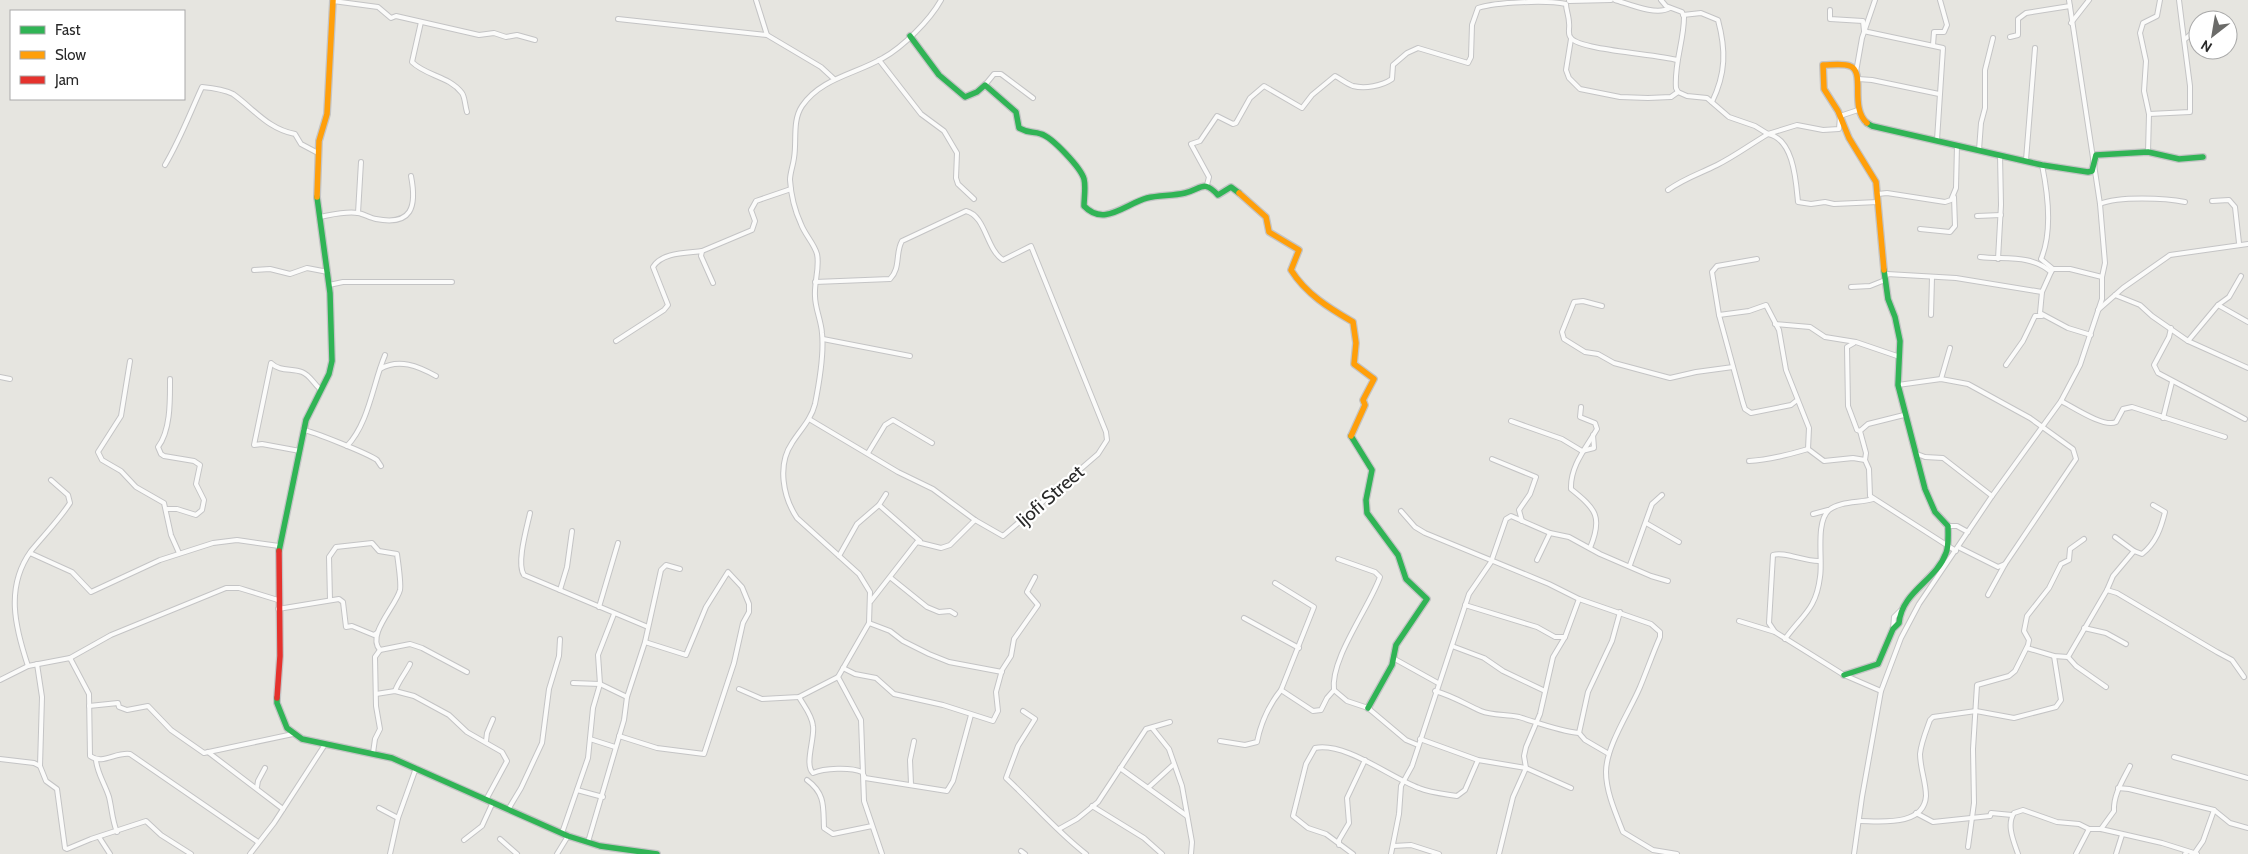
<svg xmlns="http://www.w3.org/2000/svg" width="2248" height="854" font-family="Cabin,sans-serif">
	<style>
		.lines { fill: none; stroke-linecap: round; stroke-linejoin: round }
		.street-casing { stroke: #c4c4c5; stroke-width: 6 }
		.fast-casing { stroke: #c4c4c5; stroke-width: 8 }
		.slow-casing { stroke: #c4c4c5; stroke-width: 8 }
		.jam-casing { stroke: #c4c4c5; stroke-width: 8 }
		.street { stroke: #fbfbfa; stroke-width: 4 }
		.fast { stroke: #30b455; stroke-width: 5.5 }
		.slow { stroke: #ff9f0a; stroke-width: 5.5 }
		.jam { stroke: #e5322d; stroke-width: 5.5 }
		.labels { text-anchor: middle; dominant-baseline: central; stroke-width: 4.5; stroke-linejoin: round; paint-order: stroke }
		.street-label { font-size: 19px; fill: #292929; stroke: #fff }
	</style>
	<rect width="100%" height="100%" fill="#e6e5e0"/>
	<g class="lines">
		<g class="street-casing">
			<g id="street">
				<polyline points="756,0 767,35"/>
				<path d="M1615,0C1629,4 1656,16 1670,8"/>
				<path d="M1661,0L1666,6L1682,12L1684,17C1684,41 1674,63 1676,88L1678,92L1687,96L1707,98L1729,117L1755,126L1768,134L1797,125L1823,130L1839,129L1840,116L1858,110"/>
				<polyline points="2179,0 2184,40"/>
				<polyline points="333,1 378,7 391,18 396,16 479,35 494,33 506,37 517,35 535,40"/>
				<polyline points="1569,1 1611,0"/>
				<polyline points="1830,10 1830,19 1863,21 1864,31 1868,32 1943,48 1937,140"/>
				<path d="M1683,15L1701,13L1718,20C1726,50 1726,73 1712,102"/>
				<polyline points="618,19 767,35 821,67 834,79"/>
				<path d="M421,22L412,62C426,76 449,76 462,93C465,97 465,106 467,112"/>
				<polyline points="2071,23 2089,0"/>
				<polyline points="2010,37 2018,35 2018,19 2026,13 2070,6"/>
				<polyline points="1571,39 1566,70 1569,78 1580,89 1620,97 1648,98 1671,97 1678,92"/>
				<polyline points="1933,45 1934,32 1944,32 1947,25 1940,0"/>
				<polyline points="879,60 921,114 944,131 957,153 956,178 958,184 974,199"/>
				<polyline points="1856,72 1862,38 1875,0"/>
				<polyline points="1858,79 1872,80 1939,94"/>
				<polyline points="985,85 994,74 1001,74 1033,98"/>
				<polyline points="2149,114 2190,112 2190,86 2184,40 2191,34 2198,32"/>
				<polyline points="1979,150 1981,123 1985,108 1985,70 1993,38"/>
				<polyline points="2148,152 2149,114 2144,91 2146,61 2140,33 2143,23 2157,16 2160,0"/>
				<polyline points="2026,160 2035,48"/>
				<path d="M165,165C180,140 190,113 202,87C213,88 223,89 233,94C254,109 268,129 295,134L301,144L318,153"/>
				<path d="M2042,165C2048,194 2053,231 2041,259L2053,269"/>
				<path d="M1207,185L1209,177L1191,144L1200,141L1217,116L1233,124L1236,123L1250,98L1264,86L1302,108L1312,95L1335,76C1341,79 1347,84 1353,86C1365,89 1382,86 1392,79L1393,65L1407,53L1418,48L1468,63L1471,57L1472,25L1478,8C1496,2 1547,0 1566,4C1566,10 1569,16 1569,23C1570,28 1567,34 1571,38C1580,50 1656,54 1677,60"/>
				<path d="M1668,190C1685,178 1699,174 1717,165C1735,156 1751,144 1768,134C1794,139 1796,182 1798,202L1811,204L1825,202L1834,204L1878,202"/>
				<polyline points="1878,194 1887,193 1945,202 1951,200 1956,188 1957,145"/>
				<polyline points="2212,201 2229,200 2235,207 2239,243"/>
				<path d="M2100,204C2118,196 2166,198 2185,202"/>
				<polyline points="358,213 361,162"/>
				<polyline points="1977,216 2001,215"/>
				<path d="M319,217C331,215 345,211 358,213C364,214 370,218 376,219C412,226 417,207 411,176"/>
				<polyline points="1920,229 1950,232 1955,226 1954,197"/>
				<path d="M1980,257C2005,260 2030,254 2051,272L2053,269H2070L2102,277"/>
				<polyline points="1757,259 1717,266 1712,272 1719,315 1743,403 1745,409 1751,413 1791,405 1796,401"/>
				<polyline points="1998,259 2001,205 2000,155"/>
				<polyline points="254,270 270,269 290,274 307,268 328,272"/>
				<polyline points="2051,272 2042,292 2040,313 2068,328 2091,335"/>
				<polyline points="713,283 701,256 702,251 752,230 755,221 751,210 756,201 791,189"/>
				<polyline points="329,285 343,282 452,282"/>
				<polyline points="1851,287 1870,286 1885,280 1887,274 1956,278 2042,292"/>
				<polyline points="2115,295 2140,305 2152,316 2188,341 2248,368"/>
				<polyline points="2218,305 2248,322"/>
				<polyline points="1602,306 1583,301 1574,302 1562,332 1564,339 1585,352 1598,354 1614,363 1670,378 1696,372 1733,367"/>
				<polyline points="2098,310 2123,288 2170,255 2248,244"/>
				<polyline points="1719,315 1749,311 1766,305 1779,330 1786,370 1809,428 1808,449"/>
				<polyline points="1931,315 1932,277"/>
				<polyline points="1775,324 1810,327 1825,337 1856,342 1900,357"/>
				<polyline points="2171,328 2169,337 2154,365 2158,373 2245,419"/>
				<polyline points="823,339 910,356"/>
				<path d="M616,341L664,310L668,305L653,267C662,252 687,253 702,251"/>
				<polyline points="2188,341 2218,305 2229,297 2241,276"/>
				<polyline points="1854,343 1847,347 1848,406 1857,430 1860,431"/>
				<polyline points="130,361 121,416 98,452 102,460 121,471 136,487 164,503 171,535 179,553"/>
				<polyline points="2006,365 2023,341 2035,316 2042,316"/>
				<path d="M380,369C399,358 418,366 436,376"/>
				<polyline points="0,377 10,379"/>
				<polyline points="1941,379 1950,348"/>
				<polyline points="1898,385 1941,379 1968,384 2030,418 2073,449 2076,459 2005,564 1998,567 1958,547"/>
				<path d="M2061,401C2073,407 2104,428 2116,422L2123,409L2132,407L2225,437"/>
				<path d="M1581,407L1580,417L1595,423L1597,429C1586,448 1570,466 1571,489C1596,509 1603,517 1590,548"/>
				<polyline points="1904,415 1868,424 1860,431 1866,453 1865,460 1869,469 1870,496 1956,551"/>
				<polyline points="2163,418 2172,382"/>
				<path d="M809,419L898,472L933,489L975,520L1003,536L1098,454L1107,440L1106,432L1031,246L1003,260C986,249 986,216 966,211L902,241C895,253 901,268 890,279L815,282"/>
				<polyline points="1511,421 1562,439 1582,451"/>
				<path d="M303,430C312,431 369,454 377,460C377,460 381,466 381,466"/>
				<path d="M347,446C369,423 373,383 385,355"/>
				<polyline points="1808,449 1824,461 1853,458 1865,460"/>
				<path d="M300,451L262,444L254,445L271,363C280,372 292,368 302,372C310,375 313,383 320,389"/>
				<polyline points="1582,451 1594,448 1593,435"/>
				<polyline points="868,453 885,425 893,420 932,443"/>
				<polyline points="1917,454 1925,457 1943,458 1992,496"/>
				<polyline points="1492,459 1536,477 1530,494 1519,510 1522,521"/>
				<path d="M1749,461C1770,460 1788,455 1808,449"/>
				<polyline points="879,505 920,541"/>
				<path d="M167,509H177L196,515L202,510L204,500L196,484L200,465L194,461L164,456L161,454L158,447C171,430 170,399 170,379"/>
				<path d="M1401,511L1415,527L1425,533L1549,584L1579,599L1651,624L1660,632V637C1653,653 1647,670 1640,687C1630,711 1606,746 1606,772C1606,792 1616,814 1623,832L1653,850L1677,854"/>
				<path d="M530,513C527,527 516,564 524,575L648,627"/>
				<polyline points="1813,514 1828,510"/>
				<polyline points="1646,523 1679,542"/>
				<polyline points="1948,526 1957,526 1968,532"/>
				<polyline points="2115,537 2134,551"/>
				<polyline points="30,553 72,572 91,592 160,560 213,543 237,540 279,546"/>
				<polyline points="839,556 857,524 879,505 886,494"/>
				<path d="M1338,559L1375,572L1380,577C1369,608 1330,659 1334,690L1347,701L1368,708L1406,740L1418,745"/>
				<polyline points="1537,560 1550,533"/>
				<polyline points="1630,565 1652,504 1662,495"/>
				<polyline points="891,578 927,607 939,612 950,611 955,614"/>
				<polyline points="1275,583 1314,607 1281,690 1313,711 1321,710 1327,698 1334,690"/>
				<polyline points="560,590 567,567 572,531"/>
				<polyline points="2107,590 2117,593 2217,652 2232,660 2244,677"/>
				<polyline points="1988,595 2005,564"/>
				<path d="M330,600L329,557L336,547L372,543L379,551L397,554C398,561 401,585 400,590C396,606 366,635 380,650"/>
				<polyline points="871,601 917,542 941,548 950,545 975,520"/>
				<polyline points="1465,605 1537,627 1555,637 1565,637"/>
				<polyline points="599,607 618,543"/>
				<polyline points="278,609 339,599 343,602 346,627 352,626 374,635 377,633"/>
				<polyline points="1244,618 1299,648"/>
				<polyline points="1739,621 1775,632 1844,675 1881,691"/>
				<polyline points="869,623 890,631 903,641 929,654 949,662 1002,672"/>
				<polyline points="2084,628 2106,633 2126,644"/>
				<polyline points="1893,629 1894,617 1900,611"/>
				<path d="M1775,632L1769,623L1773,555C1784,551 1805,562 1820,561"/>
				<path d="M1785,639C1802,615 1816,610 1820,577C1823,561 1815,522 1829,510C1840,501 1860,503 1873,499"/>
				<polyline points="1452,646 1484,658 1503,671 1545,691"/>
				<polyline points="2027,648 2054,656 2068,657 2076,666 2106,687"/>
				<path d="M2068,657L2107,590L2113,576L2134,551L2142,554C2156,543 2161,528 2165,512L2153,505"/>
				<polyline points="70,658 111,635 226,588 239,588 278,600"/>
				<polyline points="1393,658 1438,683"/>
				<polyline points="37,664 42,697 40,766"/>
				<path d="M28,666C15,627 5,587 31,551C44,535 59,520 70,503L68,495L51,480"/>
				<polyline points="843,668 855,674 876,678 894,694 943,705 993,721 998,711 996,692 1002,670 1011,656 1014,639 1038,605 1027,592 1035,577"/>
				<path d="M0,680L28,666L70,658L89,694L90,756C103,765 115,752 130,754L258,842"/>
				<polyline points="573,683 600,684 627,697"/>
				<polyline points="739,689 762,699 799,697 838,677"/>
				<path d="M395,691C399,680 405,674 410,664"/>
				<path d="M1435,691C1453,696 1465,704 1481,711C1493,716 1507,714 1519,717C1539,723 1558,731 1579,733L1585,740L1609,754"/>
				<polyline points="376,694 395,691 414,696 449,715 467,732 502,752 507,761 487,798"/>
				<path d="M799,697C804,706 812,715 813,726C815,738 804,765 813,773C824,768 851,767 862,772L865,778L947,791L953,781L971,715"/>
				<polyline points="89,706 118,703 119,707 127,710 148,706 171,730 204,753 293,734"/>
				<path d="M1023,711L1035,719L1018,746L1006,778C1033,803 1057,832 1086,854"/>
				<polyline points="1153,729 1169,749 1182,786 1192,842 1191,854"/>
				<polyline points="1579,733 1588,692 1612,641 1620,612"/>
				<polyline points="619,736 657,748 704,754 734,663 743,623 749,612 749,604 742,587 728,572 706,607 686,655 645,642"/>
				<polyline points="590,739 615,747"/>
				<polyline points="1420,739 1478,760 1526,768 1571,788"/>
				<polyline points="486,741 487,733 493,719"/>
				<path d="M1220,741L1245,745L1257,742C1261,722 1268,706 1281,690"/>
				<polyline points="208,752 283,809"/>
				<polyline points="373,753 375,739 380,729 376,706 375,657 380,650 410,644 422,648 467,672"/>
				<polyline points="2174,757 2248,778"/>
				<polyline points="0,759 34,763 40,766 46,781 57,789 65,848 67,849 91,839 146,821 161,835 191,854"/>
				<path d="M96,760C97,773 105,784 109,797C112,809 112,820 117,832"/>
				<polyline points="1120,768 1187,816"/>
				<path d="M807,780C826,794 823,808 824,828L833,834L872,826"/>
				<polyline points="911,784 910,760 914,741"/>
				<polyline points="257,787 258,781 265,768"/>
				<polyline points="1149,787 1173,765"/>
				<polyline points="2118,788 2129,789 2214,810 2230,823 2248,828"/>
				<polyline points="577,790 603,797"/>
				<polyline points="1092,806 1144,838 1162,854"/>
				<polyline points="379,808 398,818"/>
				<polyline points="509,808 521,788 542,743 549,689 559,656 560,639"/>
				<polyline points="1916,813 1933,822 1990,816 1991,813 2012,815"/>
				<path d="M1860,821C1879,821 1924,827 1926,796C1926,782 1920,768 1920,754C1921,743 1926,731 1930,720L1933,717L1976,711L2014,718L2056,707L2061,700L2054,656"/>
				<polyline points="1059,829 1077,819 1098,802 1146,729 1170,722"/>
				<path d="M2101,829L2114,811C2113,795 2123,780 2130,766"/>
				<polyline points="562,833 588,758 593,708 600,684 598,655 614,614"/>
				<polyline points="99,837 110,854"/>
				<polyline points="500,839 517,854"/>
				<polyline points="464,840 482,826 493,802"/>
				<polyline points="588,842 624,720 627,697 645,642 661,570 666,565 680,569"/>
				<polyline points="1339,845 1339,840 1349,823 1347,798 1365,760"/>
				<polyline points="1393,846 1411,845 1439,854"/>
				<polyline points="1968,847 1974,803 1973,749 1977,685 2009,676 2015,671 2028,645 2029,640 2024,631 2027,616 2049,588 2061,564 2069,560 2070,549 2084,539"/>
				<polyline points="1021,851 1025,854"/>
				<polyline points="250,854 274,823 324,746"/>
				<polyline points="390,854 398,818 416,768"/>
				<polyline points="557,854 568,836"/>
				<path d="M882,854L864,801L861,720L838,677L869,623L870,592L859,574L797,518C783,497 777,465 792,443C800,430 811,420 815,404C819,384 824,352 822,333C821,320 815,308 815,296C814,282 820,267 817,254C814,243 805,235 801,224C795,211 791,195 790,180C790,173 793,166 794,158C797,141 792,121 802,106C821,78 856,74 883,58C903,47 930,20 941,0"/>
				<path d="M1353,854L1326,834L1308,828L1293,816L1306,764L1315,748C1346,742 1389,777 1419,788C1431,793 1445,794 1457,796L1465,790L1478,760"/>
				<polyline points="1391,854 1399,814 1401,786 1412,766 1469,594 1491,562 1506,519 1511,516 1550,533 1569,537 1600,554 1651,576 1668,581"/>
				<polyline points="1499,854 1513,797 1526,768 1524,756 1526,747 1540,714 1553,657 1565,637 1579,599"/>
				<polyline points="1854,854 1862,797 1881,691 1901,638 1919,604 1992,496 2061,401 2080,365 2102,299 2102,277 2105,263 2100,204 2069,0"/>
				<path d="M2018,854C2014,842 2006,825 2014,813L2023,810L2057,822L2079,824L2089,829H2101L2162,843L2197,854"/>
				<polyline points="2076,854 2089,829"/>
				<polyline points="2116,854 2122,835"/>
				<polyline points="2185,854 2186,854"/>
				<polyline points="2194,854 2203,841 2214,810"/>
			</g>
		</g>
		<g class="fast-casing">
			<g id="fast">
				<path d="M910,36L939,75L965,97L977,92L985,85L1016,112L1019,128C1030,134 1032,131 1041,134C1052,137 1081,168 1084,179C1086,187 1084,198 1084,206C1104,227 1125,204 1147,198C1159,195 1172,196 1185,193C1202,189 1203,179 1218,195L1231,187L1239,193"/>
				<polyline points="1867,123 1872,126 2042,165 2088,172 2092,171 2096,155 2148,152 2179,159 2203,157"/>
				<polyline points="1351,436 1372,470 1366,500 1367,513 1398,555 1406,579 1427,599 1396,645 1392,665 1368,708"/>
				<polyline points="279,551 306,420 329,374 332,361 330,293 317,197"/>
				<path d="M1844,675L1878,664L1893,629L1899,623C1902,591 1936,581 1946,553C1949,546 1948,534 1948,526L1935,512L1925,489L1898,385L1900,341L1895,317L1888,299L1884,270"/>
				<polyline points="277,698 277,703 287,728 302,739 392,758 568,836 600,846 657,854"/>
			</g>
		</g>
		<g class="slow-casing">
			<g id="slow">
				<path d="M1867,123C1849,107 1866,72 1850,66C1843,63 1831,65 1823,65L1824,89L1838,111L1849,138L1876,182L1884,270"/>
				<path d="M1239,193L1266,217L1269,232L1299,250L1291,270C1306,294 1329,308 1353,322L1356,343L1354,364L1374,379L1363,400L1365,405L1351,436"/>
				<polyline points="317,197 319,141 327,114 333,0"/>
			</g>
		</g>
		<g class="jam-casing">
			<polyline id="jam" points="277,698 280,656 279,551"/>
		</g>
		<use href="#street" class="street"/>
		<use href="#fast" class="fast"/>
		<use href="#slow" class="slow"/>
		<use href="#jam" class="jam"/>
	</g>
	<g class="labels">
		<g class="street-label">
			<text transform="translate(1050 496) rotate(-41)">Ijofi Street</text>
		</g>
	</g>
	<rect x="10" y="10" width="175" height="90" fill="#ffffff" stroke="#a9a9a9"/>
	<rect x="20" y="26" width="25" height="8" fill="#30b455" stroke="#a9a9a9"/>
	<text x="55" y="35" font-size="15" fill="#292929">Fast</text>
	<rect x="20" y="51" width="25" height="8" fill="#ff9f0a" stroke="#a9a9a9"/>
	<text x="55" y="60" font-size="15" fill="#292929">Slow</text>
	<rect x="20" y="76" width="25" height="8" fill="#e5322d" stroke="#a9a9a9"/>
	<text x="55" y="85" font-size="15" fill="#292929">Jam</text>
	<g transform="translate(2213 35) rotate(211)"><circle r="24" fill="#ffffff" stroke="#a9a9a9"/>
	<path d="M0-4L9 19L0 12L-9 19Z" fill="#6b6b69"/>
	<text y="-8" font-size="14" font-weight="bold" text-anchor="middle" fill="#292929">N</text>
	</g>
</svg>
